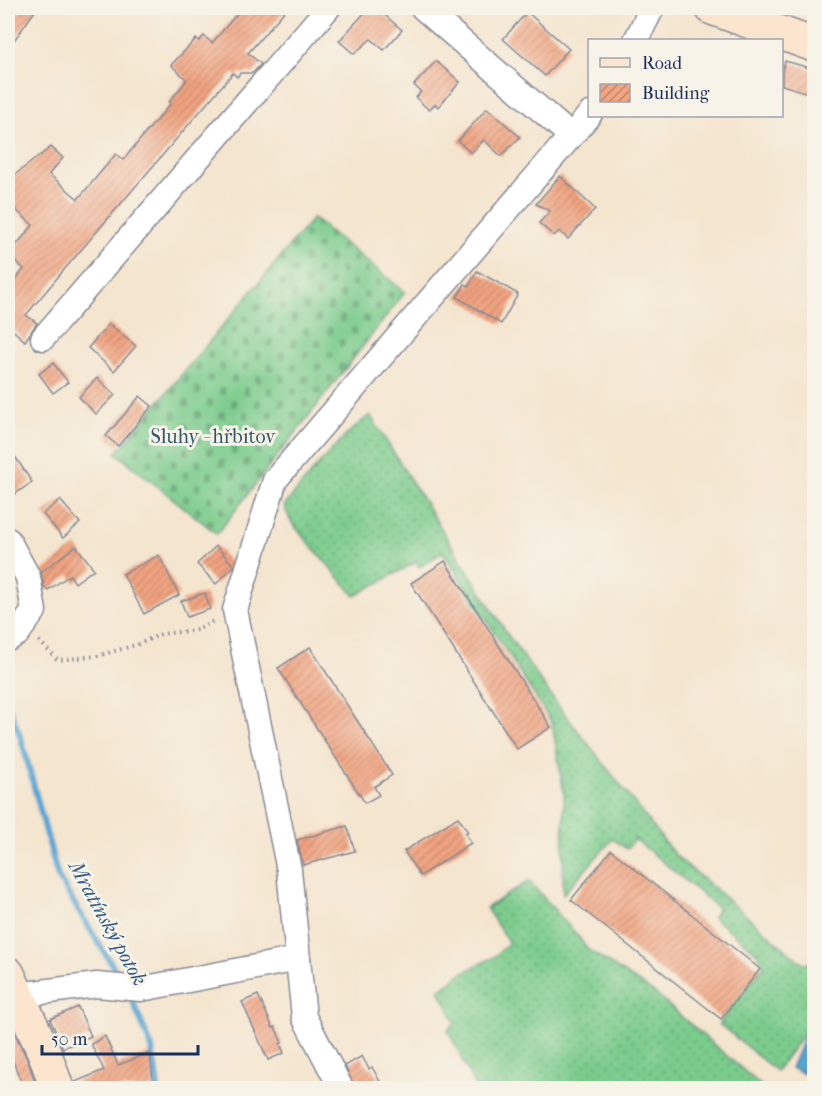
<svg xmlns="http://www.w3.org/2000/svg" width="822" height="1096" font-family="'IM FELL French Canon',serif">
	<style>
		.grass { fill: url(#grass-dots); stroke: #4c7e76; stroke-width: 1.5 }
		.cemetery { fill: url(#cemetery-stones); stroke: #4c7e76; stroke-width: 1.5 }
		.water { fill: #59a4d1; stroke: #3a6a98; stroke-width: 1.5 }
		.lines { fill: none; stroke-linecap: round; stroke-linejoin: round }
		.stream { stroke: #59a4d1; stroke-width: 6 }
		.building { fill: url(#building-hatch) }
		.street-casing { stroke: #888a96; stroke-width: 27 }
		.secondary-casing { stroke: #888a96; stroke-width: 36 }
		.path { stroke: #888a96; stroke-width: 4; stroke-dasharray: 1.5 4.5; stroke-linecap: butt }
		.street { stroke: #fff; stroke-width: 24 }
		.secondary { stroke: #fbe5cf; stroke-width: 33 }
		.labels { text-anchor: middle; dominant-baseline: central; stroke-width: 6; stroke-linejoin: round; paint-order: stroke }
		.park-label { font-size: 20px; fill: #33566a; stroke: #f7f3e8 }
		.water-label { font-size: 21px; font-style: italic; fill: #315886; stroke: #f7f3e8 }
	</style>
	<defs>
		<pattern id="grass-dots" width="8" height="8" patternUnits="userSpaceOnUse" patternTransform="scale(1.5)"><rect width="8" height="8" fill="#7ccc8d"/><path d="M2 2h.1M6 6h.1" fill="none" stroke="#65a676" stroke-width="1.8" stroke-linecap="round"/></pattern>
		<pattern id="cemetery-stones" width="16" height="16" patternUnits="userSpaceOnUse" patternTransform="scale(1.5)"><rect width="16" height="16" fill="#7ccc8d"/><path d="M2 7V4a2 2 0 0 1 4 0v3zM10 15v-3a2 2 0 0 1 4 0v3z" fill="#65a676"/></pattern>
		<pattern id="building-hatch" width="6" height="6" patternUnits="userSpaceOnUse" patternTransform="scale(1.5)"><rect width="6" height="6" fill="#f2a481"/><path d="M-1 1l2-2M0 6l6-6M5 7l2-2" fill="none" stroke="#c3866d"/></pattern>
	</defs>
	<rect width="100%" height="100%" fill="#f7f3e8"/>
	<filter id="ink" filterUnits="userSpaceOnUse"><feTurbulence type="fractalNoise" baseFrequency=".0167" numOctaves="2"/><feDisplacementMap in="SourceGraphic" scale="12" xChannelSelector="R" yChannelSelector="G"/><feConvolveMatrix kernelMatrix="1 2 1 2 8 2 1 2 1" color-interpolation-filters="sRGB"/></filter>
	<filter id="wash" filterUnits="userSpaceOnUse"><feTurbulence type="fractalNoise" baseFrequency=".008" numOctaves="4" result="noise"/><feDisplacementMap in="SourceGraphic" scale="24" xChannelSelector="R" yChannelSelector="G"/><feGaussianBlur stdDeviation="1.35" result="paint"/><feColorMatrix in="noise" values="0 0 0 0 0 0 0 0 0 0 0 0 0 0 0 0 0 1.4 0 .05"/><feComposite in="paint" operator="in"/></filter>
	<g filter="url(#wash)">
		<rect width="100%" height="100%" fill="#f4e5cf"/>
		<g class="grass">
			<path d="M370,415L508,635L557,704L675,855L802,963L814,962V1038L804,1033L776,1071L719,1024L764,965L756,952L713,917L718,908L635,839L627,849L613,839L563,894L564,794L552,723L443,552L419,567L416,562L355,596L291,522L284,506C310,475 337,439 370,415Z"/>
			<polygon points="529,881 578,936 587,949 653,992 764,1088 476,1088 448,1030 455,1022 439,990 462,973 494,957 509,943 486,908"/>
		</g>
		<polygon class="cemetery" points="313,218 405,292 217,534 116,453"/>
		<polygon class="water" points="804,1037 814,1041 814,1078 791,1068"/>
		<g class="lines">
			<g class="stream">
				<polyline points="8,705 21,738 58,877 122,981"/>
				<polyline points="130,995 152,1048 158,1088"/>
			</g>
		</g>
		<g id="blocks">
			<g class="building">
				<polygon points="14,8 37,8 8,49 8,17"/>
				<polygon points="242,8 287,8 248,53 261,64 253,73 240,73 237,77 233,73 63,271 26,315 37,323 25,341 8,326 8,289 24,269 8,255 33,225 8,203 8,180 51,147 63,158 49,174 78,199 116,154 123,160 171,103 169,102 187,80 171,65 196,39 199,41 204,36 212,43"/>
				<polygon points="369,8 375,14 379,10 402,30 384,50 371,39 354,54 339,41"/>
				<polygon points="527,12 569,49 545,76 503,39"/>
				<polygon points="436,61 460,82 438,107 435,104 429,110 416,98 421,92 414,85"/>
				<polygon points="785,61 814,69 814,95 782,85 782,72"/>
				<polygon points="487,108 520,137 501,156 484,140 471,153 458,141"/>
				<polygon points="560,176 595,209 568,239 559,231 554,236 539,223 550,211 536,204"/>
				<polygon points="477,271 518,294 501,324 457,297 465,284 469,286"/>
				<polygon points="109,324 136,346 114,371 88,348"/>
				<polygon points="53,363 68,382 53,393 39,374"/>
				<polygon points="97,378 115,395 96,414 79,397"/>
				<polygon points="140,396 152,406 118,446 106,436"/>
				<polygon points="8,446 32,482 8,499"/>
				<polygon points="60,500 80,523 63,538 43,514"/>
				<polygon points="76,546 94,569 75,583 70,575 48,590 44,587 41,572"/>
				<polygon points="216,546 234,566 216,584 197,564"/>
				<polygon points="159,555 179,595 144,614 123,574"/>
				<polygon points="445,561 551,727 517,749 411,583"/>
				<polygon points="205,593 210,609 187,617 181,601"/>
				<polygon points="310,647 392,775 374,787 379,795 365,803 278,668"/>
				<polygon points="458,817 468,832 465,833 471,843 420,876 404,851"/>
				<polygon points="347,826 355,851 303,865 297,840"/>
				<polygon points="611,850 760,969 721,1019 571,900"/>
				<polygon points="258,995 273,1028 275,1027 282,1043 280,1044 284,1053 268,1060 242,1002"/>
				<polygon points="78,1007 91,1036 63,1048 50,1019"/>
				<polygon points="15,1034 28,1061 37,1089 24,1089 13,1061 8,1063 8,1038"/>
				<polygon points="105,1036 118,1065 150,1053 154,1089 75,1089 75,1082 104,1070 91,1044"/>
				<polygon points="362,1056 369,1069 372,1067 384,1089 355,1089 345,1066"/>
			</g>
		</g>
	</g>
	<g filter="url(#ink)">
		<use href="#blocks" fill-opacity="0" stroke="#888a96" stroke-width="1.5"/>
		<g class="lines">
			<g class="street-casing">
				<g id="street">
					<polyline points="423,8 571,136"/>
					<polyline points="636,40 652,8"/>
					<polyline points="43,338 328,8"/>
					<polyline points="8,540 28,577 34,611 17,634 8,639"/>
					<polyline points="298,959 304,1017 341,1088"/>
					<polyline points="17,995 97,985 141,989 298,959 289,870 235,610 275,480 590,114"/>
				</g>
			</g>
			<g class="secondary-casing">
				<g id="secondary">
					<polyline points="712,8 814,45"/>
					<polyline points="8,974 45,1054 57,1088"/>
				</g>
			</g>
			<polyline class="path" points="39,641 58,660 97,656 139,644 161,634 197,630 215,620"/>
			<use href="#street" class="street"/>
			<use href="#secondary" class="secondary"/>
		</g>
	</g>
	<g class="labels">
		<g class="park-label">
			<text x="213" y="436">Sluhy - hřbitov</text>
		</g>
		<g class="water-label">
			<text transform="translate(108 923) rotate(61)">Mratínský potok</text>
		</g>
	</g>
	<rect width="822" height="1096" fill="none" stroke="#f7f3e8" stroke-width="30"/>
	<rect x="588" y="39" width="195" height="78" fill="#f7f3e8" stroke="#9fa5b1" stroke-width="1.5"/>
	<rect x="600" y="58" width="30" height="9" fill="#fbe5cf" stroke="#9fa5b1" stroke-width="1.5"/>
	<text x="642" y="69" font-size="18" fill="#1b2f5e">Road</text>
	<rect x="600" y="84" width="30" height="18" fill="url(#building-hatch)" stroke="#9fa5b1" stroke-width="1.5"/>
	<text x="642" y="99" font-size="18" fill="#1b2f5e">Building</text>
	<path d="M42 1045v9h156v-9" fill="none" stroke="#1b2f5e" stroke-width="3"/>
	<text x="51" y="1045" font-size="18" fill="#1b2f5e" stroke="#f7f3e8" stroke-width="4.5" paint-order="stroke">50 m</text>
</svg>
